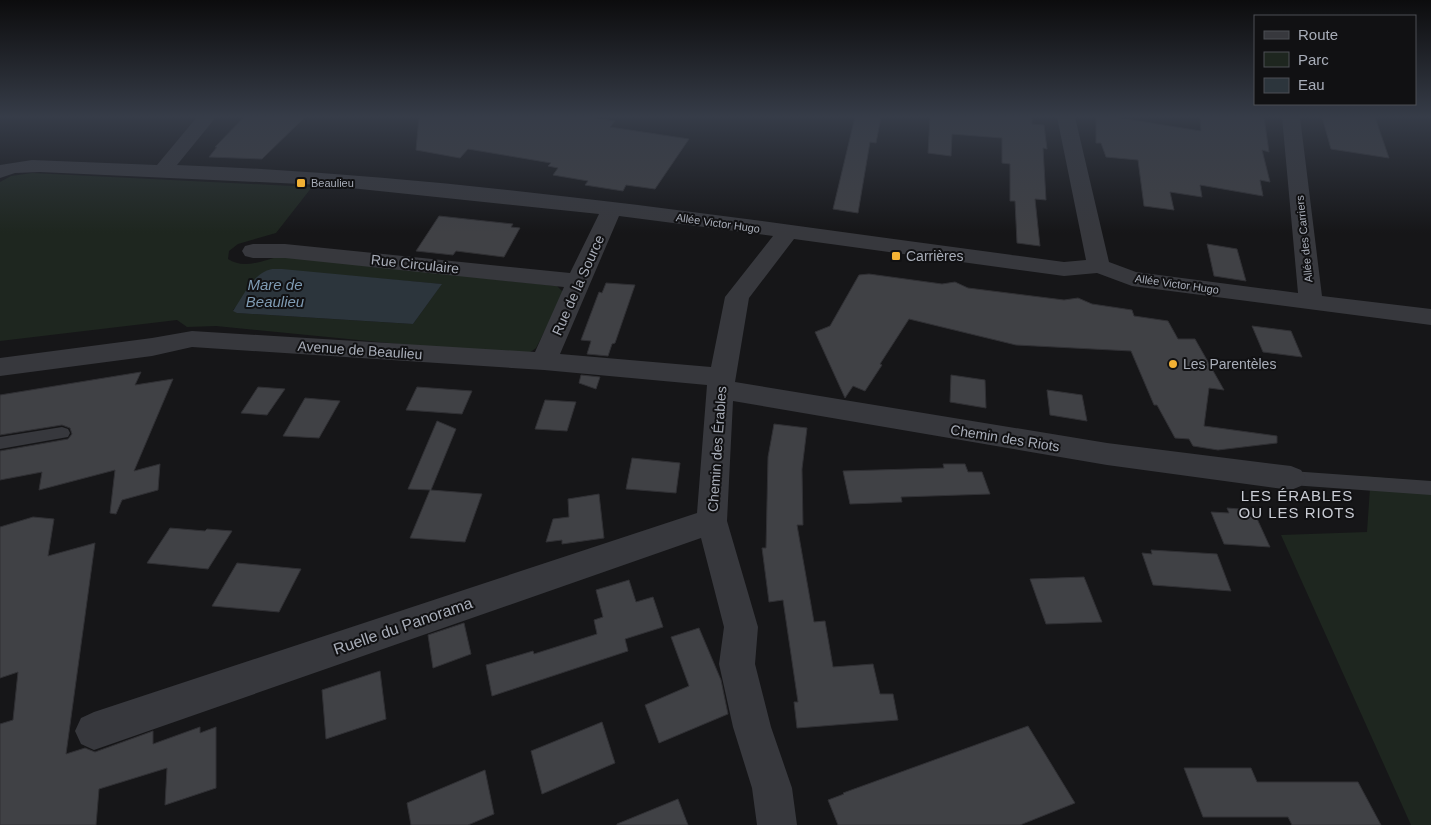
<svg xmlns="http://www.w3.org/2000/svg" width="1431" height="825" font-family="Arial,sans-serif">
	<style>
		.green { fill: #1e261f; fill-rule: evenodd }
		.water { fill: #2c353c }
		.building { fill: #404145; stroke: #303034 }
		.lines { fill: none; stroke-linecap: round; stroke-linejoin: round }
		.service { fill: #37383d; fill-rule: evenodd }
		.minor { fill: #37383d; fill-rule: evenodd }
		.poi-dot { fill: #f2b134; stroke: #111113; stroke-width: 2 }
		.labels { text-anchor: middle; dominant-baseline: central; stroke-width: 4; stroke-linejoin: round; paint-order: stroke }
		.far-poi-label { font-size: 11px; fill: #a8adb8; stroke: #111113; text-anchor: start }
		.far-street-label { font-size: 11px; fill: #a8adb8; stroke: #111113 }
		.poi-label { font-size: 14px; fill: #a8adb8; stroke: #111113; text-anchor: start }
		.street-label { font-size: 14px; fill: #a8adb8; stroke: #111113 }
		.water-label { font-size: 15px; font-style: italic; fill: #7f9bb3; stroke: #111113 }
		.neighbourhood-label { font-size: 15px; letter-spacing: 1px; fill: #c9ccd4; stroke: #111113 }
		.near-street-label { font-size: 16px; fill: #a8adb8; stroke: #111113 }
	</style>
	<rect width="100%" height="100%" fill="#161618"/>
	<g class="green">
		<path d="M32,173L312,187L276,233L238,244L229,251L228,259C244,270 264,260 281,256L557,286L563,292L562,297L536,348L529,353L409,345L216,326L187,327L177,320L0,341V182L11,176ZM272,269L441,284V285L413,324L238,313L233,310Z"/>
		<polygon points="1363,476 1431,482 1431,825 1411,825 1281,535 1367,532 1370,488"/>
	</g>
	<path class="water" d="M272,269H282L442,284L413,324L237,313L233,311C244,295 253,273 272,269Z"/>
	<g class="building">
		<polygon points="244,117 305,117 262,159 209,157 217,147 215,147"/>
		<polygon points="419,117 589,117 615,121 610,127 689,139 655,189 626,185 623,191 585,185 588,181 553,175 558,168 548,166 551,163 468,149 460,158 416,150"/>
		<polygon points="855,117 881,117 876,143 870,142 858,213 833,209"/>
		<polygon points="930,117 1032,117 1032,124 1044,125 1047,149 1043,148 1046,200 1035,199 1040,246 1017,243 1015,201 1010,201 1010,164 1002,163 1002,138 952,134 951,156 928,153"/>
		<polygon points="1096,117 1114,117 1201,131 1200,117 1264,117 1269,152 1262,150 1270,182 1260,180 1263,196 1200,185 1202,197 1170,192 1174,210 1144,206 1138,160 1106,157 1101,143 1096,143"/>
		<polygon points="1322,117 1375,117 1389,158 1331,149"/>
		<polygon points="439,216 513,224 511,227 520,228 504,257 456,251 453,255 416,251"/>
		<polygon points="1207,244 1237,249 1246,281 1214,276"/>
		<polygon points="869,274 942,284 955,282 968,288 1064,300 1078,298 1092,304 1132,310 1134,316 1168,321 1178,339 1195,339 1224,390 1209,388 1204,426 1277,436 1277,443 1218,450 1193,446 1189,439 1175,438 1157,405 1154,405 1131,351 1016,345 909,319 880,364 882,365 865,391 853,386 845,398 815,332 830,326 859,275"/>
		<polygon points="606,283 635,285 615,343 612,344 608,356 587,354 591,341 581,340 599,292 602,293"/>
		<polygon points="1252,326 1291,331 1302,357 1263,352"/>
		<polygon points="141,372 135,385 173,379 134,471 160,464 158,490 122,500 116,514 110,513 115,470 39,490 42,472 0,480 0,451 68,439 72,434 70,428 62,425 0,435 0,395"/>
		<polygon points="581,375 600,377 596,389 579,383"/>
		<polygon points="951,375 985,380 986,408 950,402"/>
		<polygon points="258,387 285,389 267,415 241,413"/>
		<polygon points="417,387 472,391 462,414 406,410"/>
		<polygon points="1047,390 1082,395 1087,421 1050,415"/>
		<polygon points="305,398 340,401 319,438 283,436"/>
		<polygon points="545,400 576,402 567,431 535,429"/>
		<polygon points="437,421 456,429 431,490 482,494 465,542 410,538 430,490 408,489"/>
		<polygon points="774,424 807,428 802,469 803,525 797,525 814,622 825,621 833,667 873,664 880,694 893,694 898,720 797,728 794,702 798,702 783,600 769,602 762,548 766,548 768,457"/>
		<polygon points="632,458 680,463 676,493 626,489"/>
		<polygon points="943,464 965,464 968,472 982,472 990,494 901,497 902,502 850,504 843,471 944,468"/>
		<polygon points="599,494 604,538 562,544 562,540 546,542 553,519 569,517 568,499"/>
		<polygon points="1227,508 1253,510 1270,547 1224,544 1211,512 1229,513"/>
		<polygon points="33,517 54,519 48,556 95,543 66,754 85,748 95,752 153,731 153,744 200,727 200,733 216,727 216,788 165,805 167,768 99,789 96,825 0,825 0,724 13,720 18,672 0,678 0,527"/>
		<polygon points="170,528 205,531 207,529 232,531 208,569 147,563"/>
		<polygon points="1151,550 1217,554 1231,591 1153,585 1142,553 1152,554"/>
		<polygon points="237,563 301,569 279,612 212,606"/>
		<polygon points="1084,577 1102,622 1046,624 1030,579"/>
		<polygon points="629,580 636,602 653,597 663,627 625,639 628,651 492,696 486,665 533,651 534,654 597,634 594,620 603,617 596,590"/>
		<polygon points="464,623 471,654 433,668 428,635"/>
		<polygon points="699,628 721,680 728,714 659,743 645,705 689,686 671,637"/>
		<polygon points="380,671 386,719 326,739 322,690"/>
		<polygon points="602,722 615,763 542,794 531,751"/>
		<polygon points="1028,726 1075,803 1020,825 838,825 828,800 844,794 843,793"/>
		<polygon points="1184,768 1251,768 1257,782 1358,782 1381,825 1292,825 1288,817 1203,817"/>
		<polygon points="485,770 494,814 468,825 411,825 407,803"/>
		<polygon points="678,799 688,825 617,825 617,824"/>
	</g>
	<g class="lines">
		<g class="service">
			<polygon points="62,427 68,429 70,433 68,437 0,449 0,437"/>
			<polygon points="1291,471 1431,481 1431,495 1291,485 1285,483 1282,478 1285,473"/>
		</g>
		<path class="minor" d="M197,117H216L177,165C475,176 769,223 1064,262L1086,260L1057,117H1075L1109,262L1136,272L1298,293L1282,117H1300L1322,296L1431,309V325L1132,286L1097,273L1064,276L794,239L749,298L735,382L1107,443L1291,466L1301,470L1306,478L1301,486L1291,490L1107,465L733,401L727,521L758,627L755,664L771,727L792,788L797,825H757L752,788L733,727L719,664L724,627L701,538L94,750L81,744L75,731L81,718L94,712L697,513L707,385L544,370L192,347L152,356L0,376V358L152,338L192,331L535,352L564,287L285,258H253L245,256L242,251L245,246L253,244H285L570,273L599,214L322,185L40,172L15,173L0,178V165L32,160L157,165ZM619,216L773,236L725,297L711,367L560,354Z"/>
	</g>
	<linearGradient id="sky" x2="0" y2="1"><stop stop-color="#0c0c0d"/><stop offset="0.5" stop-color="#363c48"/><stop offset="1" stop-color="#363c48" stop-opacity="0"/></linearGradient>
	<rect width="1431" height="233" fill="url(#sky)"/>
	<g class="poi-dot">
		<rect x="296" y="178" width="10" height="10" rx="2.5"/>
		<rect x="891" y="251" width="10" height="10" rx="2.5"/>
		<circle cx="1173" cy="364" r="5"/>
	</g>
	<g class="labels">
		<g class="far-poi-label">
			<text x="311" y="183">Beaulieu</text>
		</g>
		<g class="far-street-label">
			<text transform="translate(718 223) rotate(8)">Allée Victor Hugo</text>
			<text transform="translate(1304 239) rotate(-96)">Allée des Carriers</text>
			<text transform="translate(1177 284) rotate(8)">Allée Victor Hugo</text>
		</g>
		<g class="poi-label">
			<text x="906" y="256">Carrières</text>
			<text x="1183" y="364">Les Parentèles</text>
		</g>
		<g class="street-label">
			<text transform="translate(415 264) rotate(6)">Rue Circulaire</text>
			<text transform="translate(578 285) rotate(-66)">Rue de la Source</text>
			<text transform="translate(360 350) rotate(4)">Avenue de Beaulieu</text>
			<text transform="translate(1005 438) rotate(9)">Chemin des Riots</text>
			<text transform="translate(717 449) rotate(-86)">Chemin des Érables</text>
		</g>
		<g class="water-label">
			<text x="275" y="284">Mare de<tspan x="275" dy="17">Beaulieu</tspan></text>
		</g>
		<g class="neighbourhood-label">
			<text x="1297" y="495">LES ÉRABLES<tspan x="1297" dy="17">OU LES RIOTS</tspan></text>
		</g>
		<g class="near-street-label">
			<text transform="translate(403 626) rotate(-19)">Ruelle du Panorama</text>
		</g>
	</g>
	<rect x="1254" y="15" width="162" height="90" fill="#111113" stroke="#4d4f55"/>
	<rect x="1264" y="31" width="25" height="8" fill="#37383d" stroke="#4d4f55"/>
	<text x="1298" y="40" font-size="15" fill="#a8adb8">Route</text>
	<rect x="1264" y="52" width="25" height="15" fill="#1e261f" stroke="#4d4f55"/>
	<text x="1298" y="65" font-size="15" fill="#a8adb8">Parc</text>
	<rect x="1264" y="78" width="25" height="15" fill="#2c353c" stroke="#4d4f55"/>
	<text x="1298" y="90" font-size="15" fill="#a8adb8">Eau</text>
</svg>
